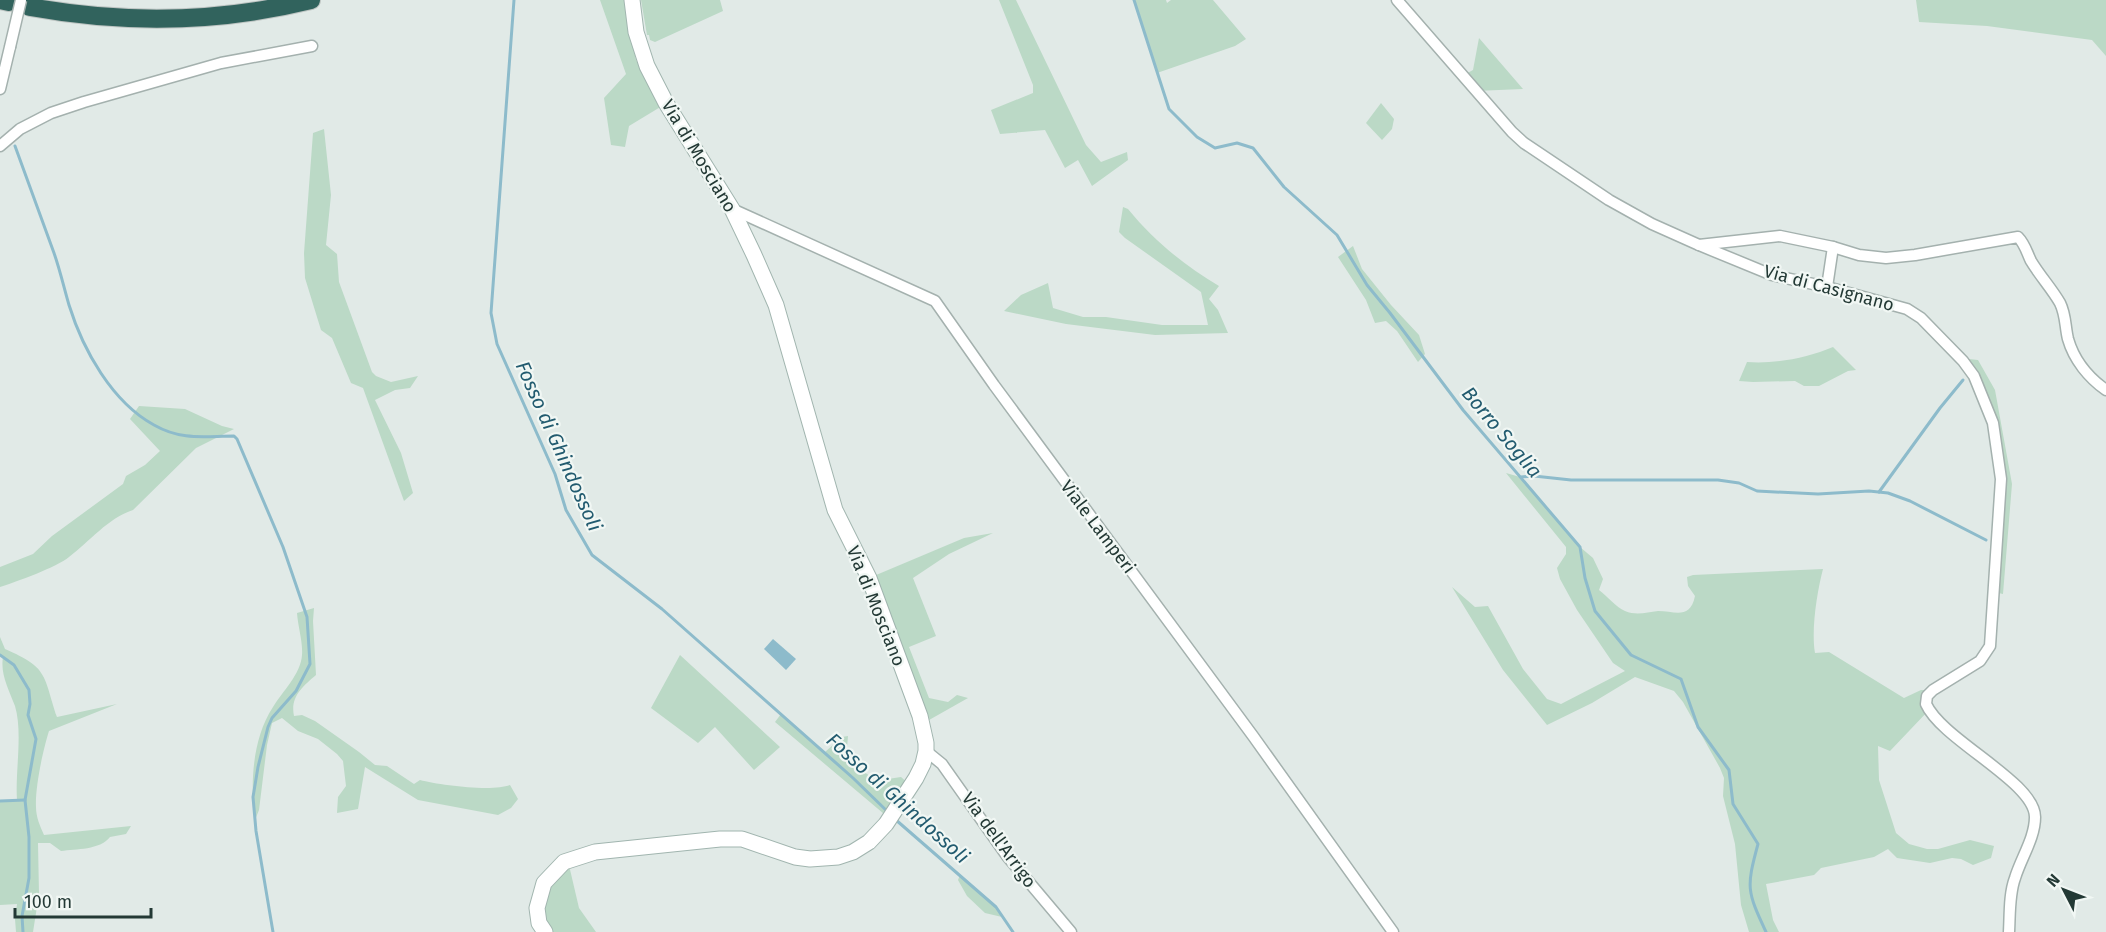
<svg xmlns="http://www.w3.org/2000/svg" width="2106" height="932" font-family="'Fira Sans',sans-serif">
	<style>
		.green { fill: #bbd9c6 }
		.water { fill: #8dbbcb }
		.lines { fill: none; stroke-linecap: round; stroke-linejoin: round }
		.stream { stroke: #8dbbcb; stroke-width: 3 }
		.street-casing { stroke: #a4b1ae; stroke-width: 13 }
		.secondary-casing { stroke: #a1b5af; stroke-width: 17 }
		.highway-casing { stroke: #bdc4c2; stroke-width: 20 }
		.street { stroke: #fff; stroke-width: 10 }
		.secondary { stroke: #fff; stroke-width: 15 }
		.highway { stroke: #31635d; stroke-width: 18 }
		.street-bridge-casing { stroke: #a4b1ae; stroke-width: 13; stroke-linecap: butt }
		.street-bridge { stroke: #fff; stroke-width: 10 }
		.labels { text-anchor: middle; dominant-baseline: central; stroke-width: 4.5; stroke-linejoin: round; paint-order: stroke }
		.street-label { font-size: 18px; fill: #233935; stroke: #f1f7f4 }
		.water-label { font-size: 20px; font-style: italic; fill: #225b6f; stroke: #f1f7f4 }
	</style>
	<rect width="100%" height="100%" fill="#e1eae7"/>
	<g class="green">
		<polygon points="600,0 624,0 636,60 662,106 629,126 625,147 611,145 604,98 626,74"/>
		<polygon points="641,0 720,0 723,11 655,42 650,40 649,35 647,35"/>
		<polygon points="999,0 1016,0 1086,145 1101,162 1127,152 1128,160 1092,186 1078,160 1065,168 1045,130 1000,134 991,110 1033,93 1033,85"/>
		<polygon points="1134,0 1166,0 1167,3 1171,0 1213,0 1246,39 1235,46 1157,73"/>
		<polygon points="1916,0 2106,0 2106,56 2092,40 1987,26 1919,22"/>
		<polygon points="1479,38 1523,89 1475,91 1462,76 1473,70"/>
		<polygon points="1381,103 1394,119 1392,129 1382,140 1366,123"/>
		<polygon points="324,129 331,195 326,245 337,254 339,282 372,372 376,376 391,382 418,376 410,388 395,390 375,400 401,453 413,493 404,501 363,388 351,383 332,338 321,330 305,278 304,253 313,133"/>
		<path d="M1123,207L1128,209C1154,241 1184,265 1219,286L1209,299L1218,310L1228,333L1155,335L1066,324L1004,311L1021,295L1048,283L1053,308L1083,317H1106L1162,325H1208L1201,292L1125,238L1119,232Z"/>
		<polygon points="1353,246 1362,269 1391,305 1419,335 1425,354 1418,362 1397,331 1386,321 1375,323 1366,300 1338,257"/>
		<path d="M1833,347L1856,370L1848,371L1819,386H1804L1795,381L1753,382L1739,381L1747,362C1776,364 1807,358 1833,347Z"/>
		<polygon points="1960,358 1978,360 1995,390 2012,484 2003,594 1994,592 2001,479 1993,423"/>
		<path d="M139,406L185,409L222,426L234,429L196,448L133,510C108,518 89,542 69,557C57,567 16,582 0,587V567L33,554L52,536L123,484L126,476L145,465L160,451L130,419Z"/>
		<path d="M1506,473L1520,477L1580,547L1593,558L1603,579L1599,590C1607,596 1616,607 1625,611C1637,616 1647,612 1658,611C1675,611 1690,620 1695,596L1688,586L1687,577L1693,575L1823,569C1817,592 1811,630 1815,653L1829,652L1904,698L1921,690H1933L1929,710L1890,751L1878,746L1879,780L1896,833L1909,844L1927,849H1938L1970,840L1994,846L1991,858L1973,865L1961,859L1952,858L1930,863L1897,858L1888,849L1874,857L1821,868L1814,875L1766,884L1773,920L1779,932H1749L1741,905L1735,844L1723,796L1724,778L1720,768L1683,702L1674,691L1635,677L1592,703L1547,725L1503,670L1452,587L1475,607L1488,606L1523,669L1547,699L1561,704L1625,671L1613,663L1577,610L1560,579L1557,568L1566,554V547Z"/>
		<polygon points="993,533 949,554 913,578 936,636 909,647 929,698 948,702 957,695 968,698 922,724 869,578 964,538"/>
		<path d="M314,608L313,621L316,675C302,687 290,697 294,716L302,715L315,721L359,752L375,765L387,766L414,784L420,780C439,785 492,792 510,785L518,799L511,808L498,815L418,800L365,767L358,809L337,813L338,797L346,786L343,761L337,754L318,739L298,731L282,718L272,723L267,745L259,810L255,820C250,785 252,739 273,707C282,692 301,674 302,655C303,642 298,627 297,613Z"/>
		<path d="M0,637L5,649C49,668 43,675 57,717L117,704L49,731C43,750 35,787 36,807C36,817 40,826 44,835L131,826L126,834L110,837C100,850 76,849 61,851L50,843H38L39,894L33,932H16L15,919L17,904L0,905V801L17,800C15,771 23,733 15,706C9,690 0,674 3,657L0,654Z"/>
		<polygon points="680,655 780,747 754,770 715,727 698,743 651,708"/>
		<polygon points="781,714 825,752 842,737 848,736 846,759 849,762 873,778 881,780 901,777 911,786 890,819 775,722"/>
		<polygon points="568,861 579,908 596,932 545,932 538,898"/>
		<polygon points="960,875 996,907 1002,917 985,913 967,896 958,880"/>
	</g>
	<polygon class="water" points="773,639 796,659 786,670 764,649"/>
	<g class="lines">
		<g class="stream">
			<polyline points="514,0 491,313 497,344 555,474 566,510 592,555 662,609 853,778 889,813"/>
			<path d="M1134,0L1169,109L1197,137L1215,148L1237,143L1253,148L1284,187L1337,235L1367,285L1390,313L1463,410L1580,547L1585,578L1595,611L1631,655L1681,679L1698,727L1729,770L1733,804L1758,844C1746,888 1747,891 1766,932"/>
			<path d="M15,146C28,181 41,217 54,253C60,270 64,288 69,305C83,350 112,402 154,425C182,441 205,436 234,436L237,439L283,547L307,617L310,664L296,691L272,718L268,727L258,767L253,797L256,831L273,932"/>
			<polyline points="1521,477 1534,476 1571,480 1718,480 1739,483 1757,491 1818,494 1869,491 1888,493 1910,501 1986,540"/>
			<polyline points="1879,492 1940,408 1963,380"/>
			<polyline points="0,655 14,665 29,690 30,704 28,715 36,739 25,800 29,837 29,878 22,916 23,932"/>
			<polyline points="0,801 25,800"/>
			<polyline points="896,820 996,907 1013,932"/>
		</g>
		<g class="street-casing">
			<g id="street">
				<path d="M1397,0L1512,132L1524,143L1609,200L1652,224L1699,245L1772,275L1827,287L1907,309L1921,318L1963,361L1974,376L1993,423L2001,479L1990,646L1980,661L1933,690L1927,696L1926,704C1942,740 2035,782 2035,817C2035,838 2021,858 2015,878C2009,894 2010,914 2009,932"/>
				<polyline points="0,89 10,47"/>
				<polyline points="0,146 20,129 51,113 84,102 221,63 312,46"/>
				<polyline points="732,209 935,301 994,385 1253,736 1393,932"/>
				<path d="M1699,245L1780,236L1833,247L1859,255L1886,258L1915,255L2018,237C2025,244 2027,253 2031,261C2040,276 2052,289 2060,303C2066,315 2065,327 2068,339C2074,360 2089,378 2106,390"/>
				<polyline points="1827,287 1833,247"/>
				<polyline points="926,751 942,764 1007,856 1071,932"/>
			</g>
		</g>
		<g class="secondary-casing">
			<polyline id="secondary" points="545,932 539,923 537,908 544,883 564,862 595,852 720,839 742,839 795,857 810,859 838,857 853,852 869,842 886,824 916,778 923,764 926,751 926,743 920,716 869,578 835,510 776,305 754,255 732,209 666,103 647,66 636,32 632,0"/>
		</g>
		<g class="highway-casing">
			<g id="highway">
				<polyline points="0,0 9,2"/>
				<path d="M30,7C124,24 218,23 311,0"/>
			</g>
		</g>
		<use href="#street" class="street"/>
		<use href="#secondary" class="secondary"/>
		<use href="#highway" class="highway"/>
		<g class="street-bridge-casing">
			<polyline id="street-bridge" points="10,47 21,0"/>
		</g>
		<use href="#street-bridge" class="street-bridge"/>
	</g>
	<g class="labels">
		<g class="street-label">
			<text transform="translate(699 156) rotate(59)">Via di Mosciano</text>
			<text transform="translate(1829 288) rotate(15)">Via di Casignano</text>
			<text transform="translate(1098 527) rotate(53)">Viale Lamperi</text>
			<text transform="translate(876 606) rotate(68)">Via di Mosciano</text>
			<text transform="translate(999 840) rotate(54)">Via dell'Arrigo</text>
		</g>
		<g class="water-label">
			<text transform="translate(1502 432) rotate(50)">Borro Soglia</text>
			<text transform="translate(559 446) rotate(66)">Fosso di Ghindossoli</text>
			<text transform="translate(898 798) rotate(42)">Fosso di Ghindossoli</text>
		</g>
	</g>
	<g transform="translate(2064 890) rotate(312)" stroke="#f1f7f4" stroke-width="4.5" paint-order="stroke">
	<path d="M0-4.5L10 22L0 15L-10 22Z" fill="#233935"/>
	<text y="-9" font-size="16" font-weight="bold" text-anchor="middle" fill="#233935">N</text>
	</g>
	<path d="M15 908v9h136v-9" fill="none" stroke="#233935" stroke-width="3"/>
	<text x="24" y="908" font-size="18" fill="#233935" stroke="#f1f7f4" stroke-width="4.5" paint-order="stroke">100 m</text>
</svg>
